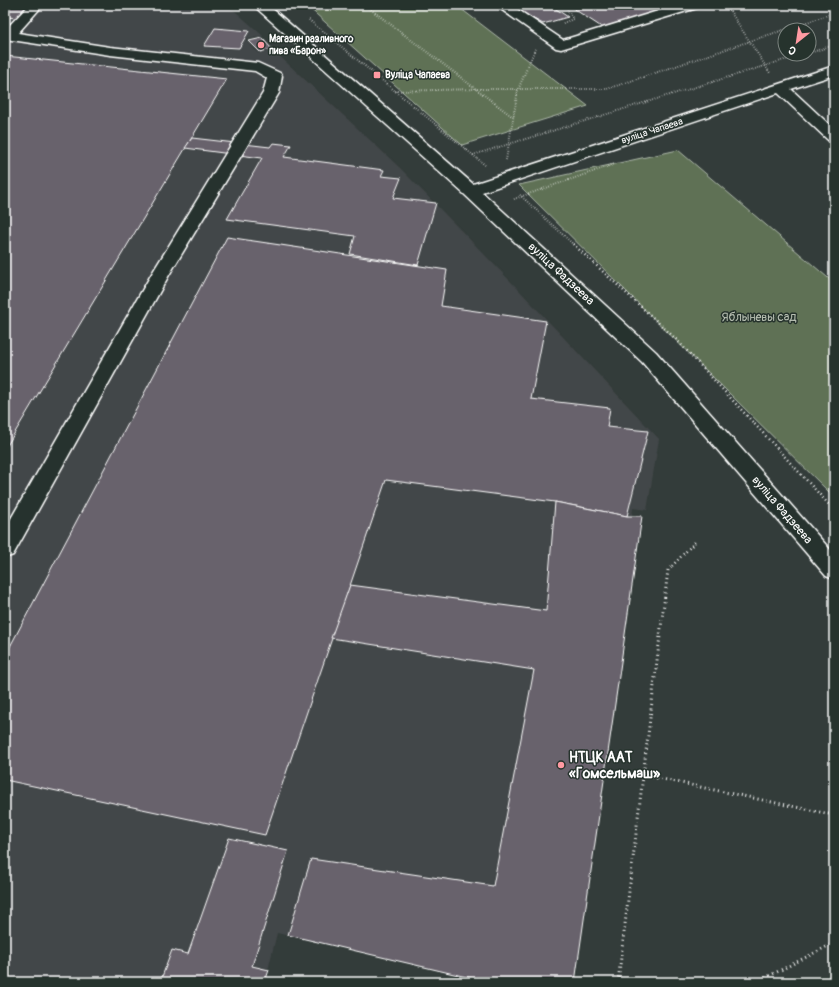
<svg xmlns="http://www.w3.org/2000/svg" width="839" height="987" font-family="Pangolin,sans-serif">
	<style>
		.built { fill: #434749 }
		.green { fill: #5e7154; stroke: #aeb8aa }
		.building { fill: #68626c; stroke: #fff }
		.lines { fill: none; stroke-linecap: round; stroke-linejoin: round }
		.minor-casing { stroke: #fff; stroke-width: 3 }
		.path-far2 { stroke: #fff; stroke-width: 2; stroke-dasharray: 0.5 2; stroke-linecap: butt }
		.path-far1 { stroke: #fff; stroke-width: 2.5; stroke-dasharray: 1 3; stroke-linecap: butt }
		.path { stroke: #fff; stroke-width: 3; stroke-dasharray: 1 3.5; stroke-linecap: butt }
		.minor { fill: #26332d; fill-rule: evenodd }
		.poi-dot { fill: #ff9aa2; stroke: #26332d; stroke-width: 1.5 }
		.labels { text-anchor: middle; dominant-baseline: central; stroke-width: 3; stroke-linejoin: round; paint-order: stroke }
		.far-poi-label { font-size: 10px; font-weight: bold; fill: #fff; stroke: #26332d; text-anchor: start }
		.far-street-label { font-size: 10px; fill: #fff; stroke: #26332d }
		.street-label { font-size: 12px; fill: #fff; stroke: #26332d }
		.park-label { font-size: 12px; fill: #b7bfb2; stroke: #26332d }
		.near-poi-label { font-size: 14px; font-weight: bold; fill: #fff; stroke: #26332d; text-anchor: start }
	</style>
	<rect width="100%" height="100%" fill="#333c3a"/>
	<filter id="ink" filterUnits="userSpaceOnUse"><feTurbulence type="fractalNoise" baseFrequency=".025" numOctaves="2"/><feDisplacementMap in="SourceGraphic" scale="8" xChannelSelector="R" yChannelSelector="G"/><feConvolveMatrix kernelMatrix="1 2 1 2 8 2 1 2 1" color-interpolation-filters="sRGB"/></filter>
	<g filter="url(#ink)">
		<polygon class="built" points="5,5 225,5 236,12 263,36 246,40 258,53 273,50 400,168 516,287 659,439 647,510 633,508 574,982 495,982 277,933 265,982 5,982"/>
		<g class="green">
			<polygon points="306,5 456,5 588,106 462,145"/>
			<polygon points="678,150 834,283 834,497 519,185"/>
		</g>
		<g class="building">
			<polygon points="5,5 29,5 17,18 5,17"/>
			<polygon points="515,5 550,5 568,17 543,24 519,11 522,10"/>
			<polygon points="589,5 678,5 628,20 630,22 617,26 615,24 603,28 574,9"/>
			<polygon points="215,28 249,31 239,48 204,46"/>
			<polygon points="262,38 272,49 260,52 249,41"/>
			<polygon points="5,56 227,79 5,449"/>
			<polygon points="192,138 270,147 273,143 291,145 284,157 384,170 381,176 401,178 393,198 436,203 418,265 350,254 355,236 227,219 262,158 185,148"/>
			<polygon points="227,237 447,270 441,306 546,321 531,399 610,408 607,427 648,431 627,516 555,502 386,480 265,835 5,780 5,656"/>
			<polygon points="555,502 627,516 642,516 575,982 488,982 288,935 311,859 493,886 534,670 331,638 350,585 546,611"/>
			<polygon points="229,838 288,851 252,966 269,970 265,982 160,982 172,950 188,954"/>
		</g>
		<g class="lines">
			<g class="minor-casing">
				<g id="minor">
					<polygon points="29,5 43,5 18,33 110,47 258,63 280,73 282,76 279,93 169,275 13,555 5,558 5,529 151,275 263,93 267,78 255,71 110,55 5,39 5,30"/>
					<polygon points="253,5 268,5 473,184 834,66 834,75 791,89 834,129 834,142 828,140 778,93 482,192 656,352 834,554 834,579 826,576 642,362 464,194"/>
					<polygon points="495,5 511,5 563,40 678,5 699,5 697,8 561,49 556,48"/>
				</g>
			</g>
			<g class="path-far2">
				<polyline points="365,5 513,117"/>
				<polyline points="726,5 770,73"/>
				<polyline points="309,20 485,165"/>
				<polyline points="563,23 573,19 567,9 568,5"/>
				<polyline points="809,53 834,45"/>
				<polyline points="395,91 476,89 607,89 834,13"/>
				<polyline points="473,155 804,54"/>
				<polyline points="506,160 518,90 535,49"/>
				<polyline points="520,195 574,245"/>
				<polyline points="514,199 618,163"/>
			</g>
			<g class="path-far1">
				<polyline points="573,244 676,339 834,510"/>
				<polyline points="672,566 696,541"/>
			</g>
			<g class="path">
				<polyline points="643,775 834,815"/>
				<polyline points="618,982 668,570 673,565"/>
				<polyline points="757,982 834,943"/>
			</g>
			<use href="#minor" class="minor"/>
		</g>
	</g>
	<g class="poi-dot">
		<circle cx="261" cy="45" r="4"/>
		<rect x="373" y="71" width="8" height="8" rx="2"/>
		<circle cx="561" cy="765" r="4"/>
	</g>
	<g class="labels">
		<g class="far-poi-label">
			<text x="269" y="39">Магазин разливного<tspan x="269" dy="12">пива «Барон»</tspan></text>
			<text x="385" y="75">Вуліца Чапаева</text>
		</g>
		<g class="far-street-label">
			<text transform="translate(652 131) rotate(-18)">вуліца Чапаева</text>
		</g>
		<g class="street-label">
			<text transform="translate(561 274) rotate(43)">вуліца Фадзеева</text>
			<text transform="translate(782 510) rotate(49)">вуліца Фадзеева</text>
		</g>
		<g class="park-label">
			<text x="759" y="317">Яблыневы сад</text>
		</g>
		<g class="near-poi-label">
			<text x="569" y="757">НТЦК ААТ<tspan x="569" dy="16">«Гомсельмаш»</tspan></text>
		</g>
	</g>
	<rect width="839" height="987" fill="none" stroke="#26332d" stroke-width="20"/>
	<rect x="10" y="10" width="819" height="967" fill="none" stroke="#fff" stroke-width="1.5" filter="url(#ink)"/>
	<g transform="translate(797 42) rotate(210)"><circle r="19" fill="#26332d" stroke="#7d8581"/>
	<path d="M0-3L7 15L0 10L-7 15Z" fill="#ff9aa2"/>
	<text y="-6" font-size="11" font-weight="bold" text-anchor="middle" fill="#ffffff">С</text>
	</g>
</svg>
